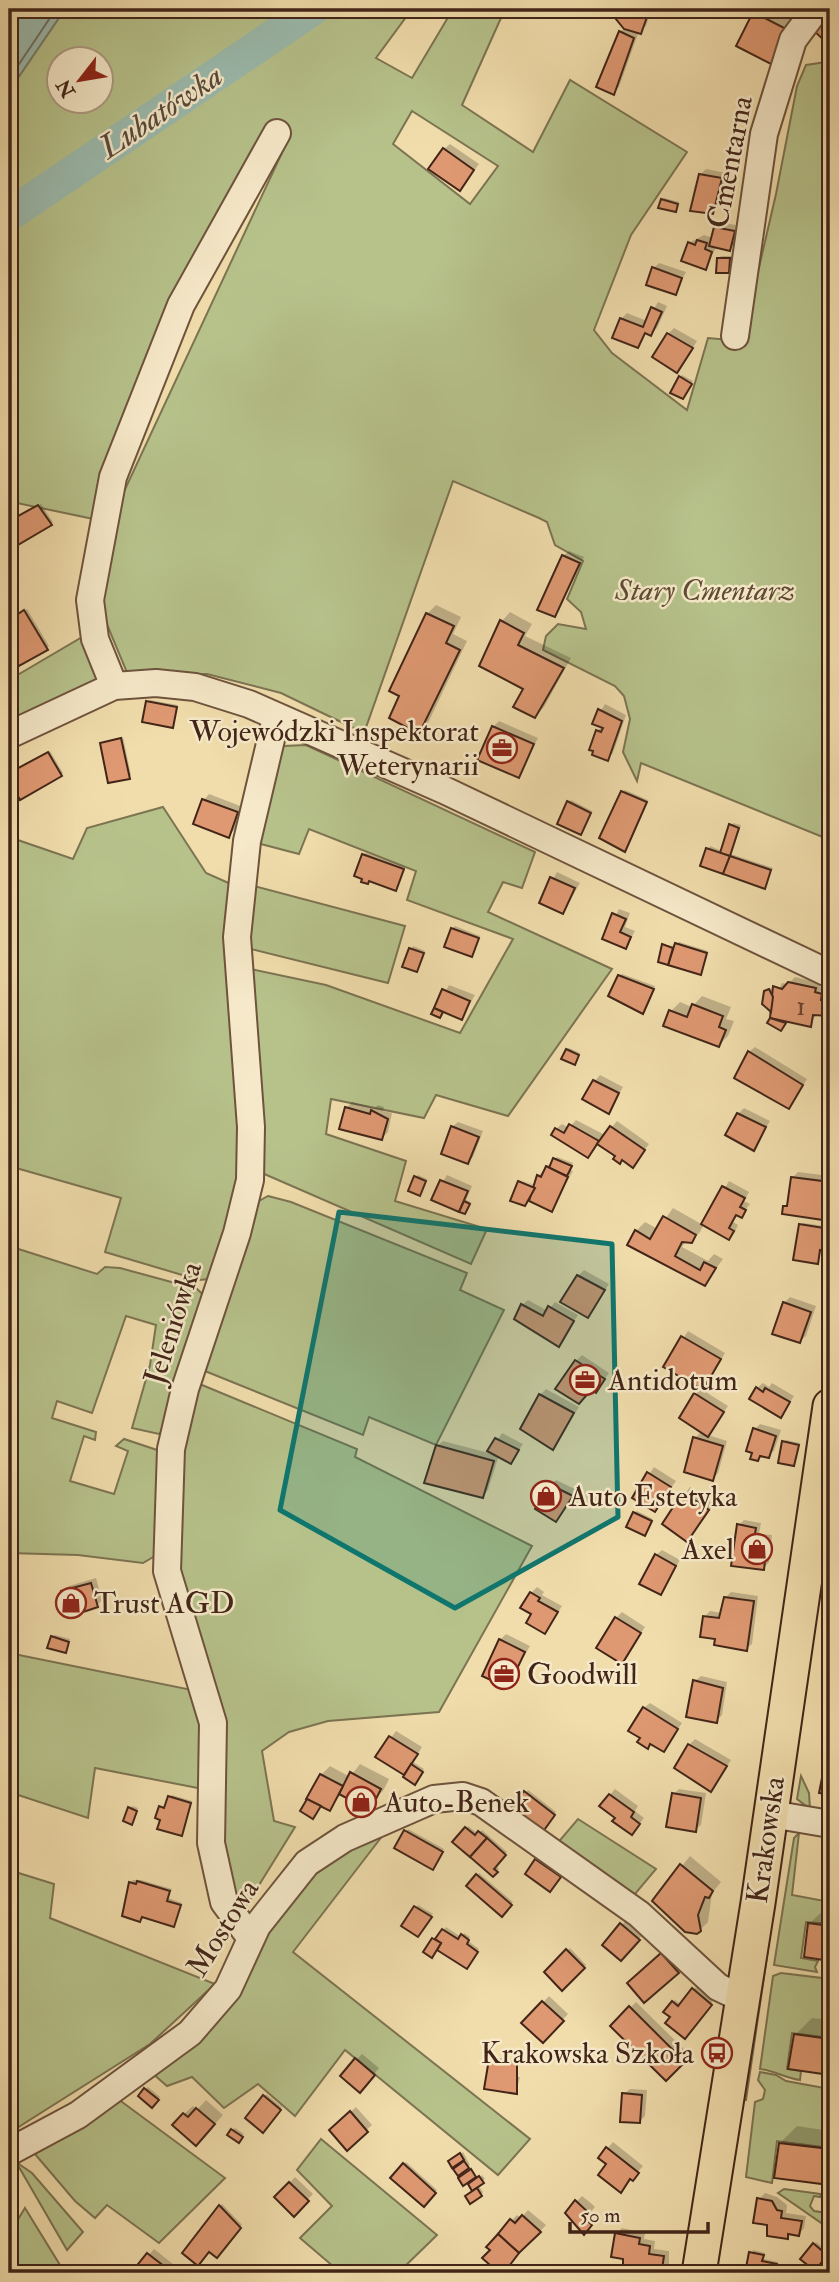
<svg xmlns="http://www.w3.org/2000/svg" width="839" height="2282" font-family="'IM FELL Double Pica',serif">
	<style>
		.green { fill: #b7c28b; stroke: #7c7452; stroke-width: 2; fill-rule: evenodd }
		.water { fill: #9bbbae; stroke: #777f72; stroke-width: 2 }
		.shadow { fill: #0003 }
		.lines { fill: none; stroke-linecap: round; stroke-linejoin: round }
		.shore { stroke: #6e7063; stroke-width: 2 }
		.river { stroke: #9bbbae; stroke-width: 33 }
		.building { fill: #df9972; stroke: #422518; stroke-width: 2 }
		.minor-casing { stroke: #6e533d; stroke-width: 30 }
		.major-casing { stroke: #422518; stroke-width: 37 }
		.minor { stroke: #f6e9c9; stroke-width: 26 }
		.major { stroke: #f1ddac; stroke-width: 33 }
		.marked { fill: #0f766e; fill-opacity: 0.2; stroke: #0f766e; stroke-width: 5; stroke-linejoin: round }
		.labels { text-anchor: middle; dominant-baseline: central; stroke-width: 5; stroke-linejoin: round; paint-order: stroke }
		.number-label { font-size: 26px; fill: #69422e }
		.street-label { font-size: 30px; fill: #422518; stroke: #f6e9c9 }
		.park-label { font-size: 30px; font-style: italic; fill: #5f4c35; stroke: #f6e9c9 }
		.poi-label { font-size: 30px; fill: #422518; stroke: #f6e9c9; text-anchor: start }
		.water-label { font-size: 32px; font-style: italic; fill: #584a3e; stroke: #f6e9c9 }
	</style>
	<rect width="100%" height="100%" fill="#f1ddac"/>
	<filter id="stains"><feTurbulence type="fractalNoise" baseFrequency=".00286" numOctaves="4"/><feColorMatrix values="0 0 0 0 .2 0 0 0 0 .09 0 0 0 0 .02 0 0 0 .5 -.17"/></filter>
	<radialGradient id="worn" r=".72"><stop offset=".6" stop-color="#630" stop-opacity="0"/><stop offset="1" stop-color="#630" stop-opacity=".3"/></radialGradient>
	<g class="green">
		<path d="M65,9H412L376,58L412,78L453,9H505L462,105L533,152L570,80L687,152L631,235L594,330L612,353L687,410L708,338L742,341L776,194L797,86L806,65L826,62L830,65V840L641,763L637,781L623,752L630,719L624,696L615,686L543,650L546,636L558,624L586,629L581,612L567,599L583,561L555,545L547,522L539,518L453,481L364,733L281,693L207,674L128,675L98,603L120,500L287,142L273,128L113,477L103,521L17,503L9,510V91ZM60,60H102V102H60ZM412,111L498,166L470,204L393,144Z"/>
		<polygon points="89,633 102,679 9,728 9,680"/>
		<polygon points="306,745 535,852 522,888 503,882 488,912 612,969 508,1116 436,1095 424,1118 331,1099 326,1134 406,1161 395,1201 487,1229 471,1264 262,1173 246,968 326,985 460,1033 513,939 407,900 416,871 309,829 299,854 257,843 279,749 284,746"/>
		<polygon points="163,807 206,873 233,885 239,1201 209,1279 199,1280 105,1252 121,1198 9,1166 9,1052 14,1033 9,1031 9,837 73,859 87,828"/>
		<polygon points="250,885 405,926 388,983 247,948"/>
		<polygon points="268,1196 291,1202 467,1273 460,1290 504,1310 436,1445 369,1417 363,1435 200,1369 203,1345 259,1201"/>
		<polygon points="9,1246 97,1274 105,1267 120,1268 197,1289 209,1300 168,1426 159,1434 132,1428 150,1365 156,1325 126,1316 92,1413 57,1401 52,1418 96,1432 95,1440 84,1436 70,1481 114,1494 128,1451 116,1446 124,1439 157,1450 164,1456 160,1553 143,1563 78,1555 9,1553"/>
		<polygon points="202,1385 357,1449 355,1457 532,1546 439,1712 328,1721 289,1732 262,1751 274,1821 295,1827 241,1914 232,1897 177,1574 183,1446 195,1387"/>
		<polygon points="9,1653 197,1691 205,1721 203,1789 95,1768 88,1818 9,1792"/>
		<polygon points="801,1776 809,1793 810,1809 797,1799"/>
		<polygon points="578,1819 656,1869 630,1900 555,1846"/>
		<polygon points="390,1826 293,1952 530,2139 498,2175 345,2050 295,2116 258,2084 224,2108 192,2077 167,2086 152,2073 255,1947 311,1867"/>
		<polygon points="799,1833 792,1895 830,1902 830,1924 806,1922 801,1958 818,1961 815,1967 817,1972 774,1965 794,1838"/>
		<polygon points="9,1870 54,1884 50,1918 215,1984 150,2044 9,2133"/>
		<polygon points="775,1878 778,1881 746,2100 741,2099"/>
		<path d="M781,1973L830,1979V2038L792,2033L787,2069L801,2071L800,2080C786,2078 775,2071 760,2069L773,1976Z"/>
		<polygon points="760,2072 776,2075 786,2081 830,2089 830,2148 777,2141 772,2183 746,2177 755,2102 763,2099 765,2090 758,2080"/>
		<polygon points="118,2099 225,2178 159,2243 107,2205 95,2218 75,2201 34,2153"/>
		<polygon points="321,2139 437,2235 398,2273 341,2273 300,2238 332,2206 297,2170"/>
		<polygon points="16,2162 32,2173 83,2232 67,2250"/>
		<polygon points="784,2189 821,2194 820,2197 814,2196 810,2206 814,2211 827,2213 830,2210 830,2229 778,2193"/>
		<polygon points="25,2208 60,2265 72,2273 9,2273 9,2234"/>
	</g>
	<polygon class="water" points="19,9 65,9 9,91 9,26"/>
	<g class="shadow">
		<polygon points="622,9 652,9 646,26 639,31 619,87 614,93 620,32 625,28 618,19"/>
		<polygon points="759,9 771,9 798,22 782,54 754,13"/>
		<polygon points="450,144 479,164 465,183 444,149"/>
		<polygon points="706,169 726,173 718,207 712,213 700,175"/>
		<polygon points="664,198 679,202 678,208 675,210 662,200"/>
		<polygon points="721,222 740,226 735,244 729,249 717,246 705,268 689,243 704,235 713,238 715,228"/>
		<polygon points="721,256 732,256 728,272 719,258"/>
		<polygon points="659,263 686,272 675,293 654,268"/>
		<polygon points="658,302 667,306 657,328 651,334 647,332 637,346 621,319 627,313 647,321"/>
		<polygon points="674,328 697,341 682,365 668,334"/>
		<polygon points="682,375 693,381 685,395 680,377"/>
		<polygon points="41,504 53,522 11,546 9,522"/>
		<polygon points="569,551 584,557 555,615 563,556"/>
		<polygon points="436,605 461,617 453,634 467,641 428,723 419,732 427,614"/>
		<polygon points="27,609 49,646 20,664 9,645 9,621"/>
		<polygon points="510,612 532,624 525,636 571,658 544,707 535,716 525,688 481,666 502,621"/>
		<polygon points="150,700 178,705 173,726 147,702"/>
		<polygon points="605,704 626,715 613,753 607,759 597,731 603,726 594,723"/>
		<polygon points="499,721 538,738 518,776 493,727"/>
		<polygon points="123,737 131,775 129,777 102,743"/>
		<polygon points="50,751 63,773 21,798 9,774"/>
		<polygon points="625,790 648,800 625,849 623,792"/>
		<polygon points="209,794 243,807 234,830 229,836 204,800"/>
		<polygon points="571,800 592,811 583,831 569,802"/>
		<polygon points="733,823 741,825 731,854 773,868 764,887 702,865 710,846 722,851"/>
		<polygon points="366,853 405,867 396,889 370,880 363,855"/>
		<polygon points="557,872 580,883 563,912 541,902"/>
		<polygon points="619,909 630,913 625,927 635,931 626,947 604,938"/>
		<polygon points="455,926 480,936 474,952 452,929"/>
		<polygon points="679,942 708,951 700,973 660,961 664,945 676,946"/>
		<polygon points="413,946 425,951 416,970 404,966"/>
		<polygon points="622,974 655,986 645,1010 619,976"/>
		<polygon points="795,977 820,983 820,987 826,988 825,995 830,995 830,1015 817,1013 810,1025 787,1020 783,1027 770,1022 772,1018 769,990 772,988 776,995 782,983 788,984"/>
		<polygon points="449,985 475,995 462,1018 444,1010 440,1016 434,1013"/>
		<polygon points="702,996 731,1007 726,1019 734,1021 728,1036 719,1045 665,1025 671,1011 680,1002 692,1007"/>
		<polygon points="755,1047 807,1079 789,1107 749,1052"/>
		<polygon points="569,1048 580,1053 574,1063 567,1050"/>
		<polygon points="600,1075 623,1087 608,1112 595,1081"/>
		<polygon points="352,1102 375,1108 378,1105 384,1107 383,1111 392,1113 388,1132 382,1138 346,1108"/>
		<polygon points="744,1108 770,1121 754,1149 738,1114"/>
		<polygon points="576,1120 605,1135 617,1121 649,1144 633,1166 599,1142 588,1156 556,1129 562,1124 569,1128"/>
		<polygon points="458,1122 483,1131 473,1157 468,1162 452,1127"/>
		<polygon points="557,1157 573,1163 570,1170 573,1171 551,1210 528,1199 535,1186 521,1180 535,1185 538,1176"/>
		<polygon points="798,1172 830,1176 830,1219 784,1212 789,1202 793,1177"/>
		<polygon points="418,1175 427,1179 420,1194 416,1177"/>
		<polygon points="447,1175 472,1186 466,1200 471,1202 465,1212 433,1199"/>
		<polygon points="729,1181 749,1192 744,1201 750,1204 741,1215 738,1214 733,1222 738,1225 735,1232 729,1238 704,1224 700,1232 691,1241 686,1241 682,1247 708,1261 714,1254 723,1259 705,1284 636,1231 645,1222 658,1229 673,1208 703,1225"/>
		<polygon points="803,1223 825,1226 823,1238 828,1239 827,1246 822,1248 817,1262 801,1225"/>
		<polygon points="584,1270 609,1284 588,1316 578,1276"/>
		<polygon points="790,1297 816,1306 806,1336 800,1341 784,1303"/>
		<polygon points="528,1300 548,1311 555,1302 578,1315 559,1344 522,1305"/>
		<polygon points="688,1331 725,1353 708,1382 701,1389 728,1406 708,1435 727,1441 718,1473 713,1479 695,1438 702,1431 696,1394 702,1387 666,1366"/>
		<polygon points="582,1355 609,1373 596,1391 576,1361"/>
		<polygon points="763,1383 769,1387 772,1383 794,1396 781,1416 757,1388"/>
		<polygon points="546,1389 579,1407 553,1447 540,1395"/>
		<polygon points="760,1424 781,1430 774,1451 758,1459 755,1429"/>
		<polygon points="502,1433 523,1444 511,1462 499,1455 488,1490 483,1496 437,1446 443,1441 489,1453"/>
		<polygon points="786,1440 800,1443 793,1464 784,1442"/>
		<polygon points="654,1467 676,1481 655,1510 634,1497"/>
		<polygon points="556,1480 577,1490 556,1520 550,1485"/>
		<polygon points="690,1487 714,1504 687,1540 665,1524"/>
		<polygon points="637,1511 653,1519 645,1534 634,1513"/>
		<polygon points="744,1520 761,1523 759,1534 772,1535 769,1562 764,1568 739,1525"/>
		<polygon points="662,1550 680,1560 661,1593 656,1555"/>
		<polygon points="96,1578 102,1600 97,1605 63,1592 69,1586"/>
		<polygon points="537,1587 544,1592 542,1595 562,1606 545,1632 533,1614 531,1593"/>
		<polygon points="731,1592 758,1596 752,1644 746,1649 717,1637 705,1616 710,1611 722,1613 725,1598"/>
		<polygon points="622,1612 645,1627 622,1662 616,1618"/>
		<polygon points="506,1634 530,1646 507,1686 500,1640"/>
		<polygon points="55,1635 70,1639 66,1651 52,1637"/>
		<polygon points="701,1676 727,1682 722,1715 716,1721 695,1681"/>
		<polygon points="650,1703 682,1723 664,1750 642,1737 644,1708"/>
		<polygon points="396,1731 422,1747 413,1762 424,1769 417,1780 411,1768 378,1756"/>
		<polygon points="695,1739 731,1760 711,1790 689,1745"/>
		<polygon points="360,1764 389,1779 383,1791 374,1799 368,1796 361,1804 342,1793 329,1809 321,1775 330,1766 350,1777"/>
		<polygon points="615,1789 638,1806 635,1811 644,1818 637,1827 617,1817 610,1795"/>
		<polygon points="679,1789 706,1793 701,1825 695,1830 674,1794"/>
		<polygon points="528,1790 556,1812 541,1830 513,1808"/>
		<polygon points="172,1795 192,1801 181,1834 162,1819 160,1807 167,1806"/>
		<polygon points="132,1806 138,1808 132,1823 130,1808"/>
		<polygon points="468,1826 478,1834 482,1830 507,1852 495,1865 499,1869 493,1875 454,1842"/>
		<polygon points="408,1829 444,1849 435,1865 397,1847"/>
		<polygon points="690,1856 721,1882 712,1893 708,1922 699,1931 654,1901"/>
		<polygon points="539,1858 562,1874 552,1888 527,1874"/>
		<polygon points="479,1873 513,1902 502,1914 468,1886"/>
		<polygon points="133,1880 141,1880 172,1889 168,1898 182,1903 173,1925 143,1915 140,1920 130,1883"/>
		<polygon points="418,1905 433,1914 420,1933 403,1926"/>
		<polygon points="827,1907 830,1907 830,1959 806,1956 810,1923"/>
		<polygon points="627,1919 644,1933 627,1953 605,1945"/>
		<polygon points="446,1927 461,1937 464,1933 470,1937 468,1941 479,1949 467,1967 438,1948 426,1951"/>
		<polygon points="570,1948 586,1965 562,1988 546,1972"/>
		<polygon points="668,1949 683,1966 677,1972 634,1978"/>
		<polygon points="696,1987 713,2001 685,2036 666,2011 675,2000 681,2005"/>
		<polygon points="549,1996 568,2014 543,2041 524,2023"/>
		<polygon points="636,2002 690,2055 666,2079 612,2026"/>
		<polygon points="812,2018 830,2020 830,2073 790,2067 795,2035"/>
		<polygon points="362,2054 379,2068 365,2085 342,2075"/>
		<polygon points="493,2057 518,2061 516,2077 520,2077 516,2092 490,2059"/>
		<polygon points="148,2087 160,2097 152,2106 140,2095"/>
		<polygon points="630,2089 647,2090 645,2116 640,2121 624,2094"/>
		<polygon points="266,2094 282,2107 263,2131 247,2118"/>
		<polygon points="206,2100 223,2115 205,2135 184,2114 193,2106 197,2110"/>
		<polygon points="356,2107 372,2125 347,2148 336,2125"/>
		<polygon points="797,2126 830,2131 830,2184 776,2177 780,2143"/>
		<polygon points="235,2128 244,2134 241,2139 232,2130"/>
		<polygon points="613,2142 643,2166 621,2191 609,2164 600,2157"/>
		<polygon points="463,2152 470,2165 458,2174 450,2162"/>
		<polygon points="406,2162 437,2190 424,2205 393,2178"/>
		<polygon points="482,2175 485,2179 478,2185 483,2192 481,2195 470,2184"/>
		<polygon points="295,2177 313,2194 294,2214 276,2197"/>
		<polygon points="765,2193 777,2197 787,2205 786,2213 806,2216 804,2228 799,2234 792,2233 787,2237 769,2224 759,2199"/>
		<polygon points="582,2196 592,2204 595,2207 590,2213 597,2218 583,2232 574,2224 577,2221 576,2202"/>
		<polygon points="222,2204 242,2225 216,2255 209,2250 185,2253"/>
		<polygon points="528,2210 546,2225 502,2273 485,2258 512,2220 517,2215 521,2218"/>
		<polygon points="622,2228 645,2233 644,2239 655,2241 654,2249 669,2251 669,2273 641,2273 624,2258 616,2234"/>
		<polygon points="816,2242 828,2252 814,2269 802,2259"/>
		<polygon points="154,2249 173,2264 166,2273 133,2273"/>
		<polygon points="753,2250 765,2253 764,2259 778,2262 776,2273 746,2273"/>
	</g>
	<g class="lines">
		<polyline class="shore" points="9,79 56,9"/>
		<polyline class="river" points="9,215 313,9"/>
	</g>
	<g class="building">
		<polygon points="620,9 649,11 641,34 624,29 616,19"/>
		<polygon points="827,9 830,9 830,46 811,28"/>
		<polygon points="753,12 790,31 773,65 736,46"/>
		<polygon points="619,31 634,38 614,95 596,87"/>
		<polygon points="443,148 474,170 460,191 428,169"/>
		<polygon points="699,174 722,178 713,214 690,211"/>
		<polygon points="661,199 678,204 676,212 658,208"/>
		<polygon points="714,227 735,231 730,251 709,246"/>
		<polygon points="697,240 707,243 705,249 712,252 706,270 681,261 688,242 695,245"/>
		<polygon points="717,258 730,258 729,273 716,273"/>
		<polygon points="652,267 682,278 676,295 646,285"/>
		<polygon points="651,307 662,312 651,336 645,333 638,348 612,338 620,318 643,327"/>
		<polygon points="667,333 693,348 677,373 652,357"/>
		<polygon points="679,376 692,384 683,399 670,393"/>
		<polygon points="38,505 52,525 11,549 9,521"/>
		<polygon points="562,555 580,563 555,617 537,610"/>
		<polygon points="24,610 48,650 19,666 9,649 9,620"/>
		<polygon points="426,613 454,626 446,643 460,650 419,734 389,718 399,696 389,691"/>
		<polygon points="500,620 524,633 518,645 564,668 535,718 513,707 523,689 479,666"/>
		<polygon points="146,701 177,707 173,728 142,722"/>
		<polygon points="598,709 622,721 608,761 592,755 593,751 589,750 596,730 601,732 603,728 592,724"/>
		<polygon points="492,726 534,744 519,778 477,760"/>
		<polygon points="121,738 130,779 108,783 100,743"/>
		<polygon points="48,752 62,776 20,800 9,779 9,773"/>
		<polygon points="621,791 647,802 625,852 599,838"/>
		<polygon points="202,799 238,812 229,838 193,824"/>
		<polygon points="567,801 591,813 581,835 557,824"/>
		<polygon points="729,824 739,828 730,856 720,853"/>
		<polygon points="706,848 730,856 723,874 700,866"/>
		<polygon points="362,854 404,869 396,891 369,881 368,884 361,882 362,879 354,876"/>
		<polygon points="730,856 771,870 765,889 723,874"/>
		<polygon points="550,877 575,888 563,914 539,903"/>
		<polygon points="829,897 830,897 830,929 824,927"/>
		<polygon points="612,913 626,919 620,932 631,937 626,949 602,939"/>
		<polygon points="451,928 479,938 472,957 444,947"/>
		<polygon points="675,943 707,953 701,975 668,965"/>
		<polygon points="662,944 673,948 668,965 658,962"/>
		<polygon points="409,948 424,953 417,972 402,967"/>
		<polygon points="618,975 654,989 643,1014 608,996"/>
		<polygon points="788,982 816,988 815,992 822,994 821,1000 830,1002 830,1016 813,1015 811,1027 770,1018 773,986 782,989"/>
		<polygon points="442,989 470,1001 462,1020 434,1008"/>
		<polygon points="769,989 773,997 771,1012 762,1004 764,991"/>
		<polygon points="692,1004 723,1016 719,1027 726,1030 719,1047 663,1026 669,1010 687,1017"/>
		<polygon points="434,1008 443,1012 440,1018 431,1014"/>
		<polygon points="770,1018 786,1023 781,1031 767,1023"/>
		<polygon points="566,1049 579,1055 575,1065 561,1059"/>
		<polygon points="748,1051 803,1085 789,1109 734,1078"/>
		<polygon points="593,1080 619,1093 609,1114 582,1099"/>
		<polygon points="345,1107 370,1114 371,1110 388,1119 382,1140 339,1129"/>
		<polygon points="737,1113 766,1127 754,1151 725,1135"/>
		<polygon points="569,1124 599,1141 588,1158 551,1135 555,1128 564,1133"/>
		<polygon points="451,1126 479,1137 468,1164 441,1154"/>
		<polygon points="610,1126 645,1150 633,1168 622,1160 620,1164 613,1159 615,1156 597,1144"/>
		<polygon points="553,1158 572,1166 567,1176 549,1168"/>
		<polygon points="546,1166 568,1177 552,1212 529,1201 537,1175 541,1177"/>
		<polygon points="414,1176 426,1181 420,1196 408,1191"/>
		<polygon points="791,1177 830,1182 830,1221 782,1214 783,1206 787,1206"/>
		<polygon points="440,1180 468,1191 459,1212 431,1200"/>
		<polygon points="518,1181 535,1188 525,1206 510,1201"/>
		<polygon points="722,1186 745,1198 740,1207 746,1210 742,1218 736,1215 729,1228 734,1231 729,1240 701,1224"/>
		<polygon points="464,1201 470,1204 465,1214 459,1212"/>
		<polygon points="663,1216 696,1235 692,1243 682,1242 675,1256 700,1270 704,1262 716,1268 705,1286 627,1245 635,1230 650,1239"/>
		<polygon points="799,1224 824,1228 822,1240 827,1241 825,1251 820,1250 818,1264 793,1260"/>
		<polygon points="577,1275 605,1290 588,1318 560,1302"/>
		<polygon points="783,1302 811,1312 800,1343 772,1334"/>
		<polygon points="521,1304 543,1316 548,1306 574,1321 559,1347 514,1319"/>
		<polygon points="681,1336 721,1359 703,1390 663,1367"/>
		<polygon points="575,1360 605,1379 596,1393 591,1390 579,1404 555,1389"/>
		<polygon points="756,1387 763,1392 765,1388 790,1402 781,1418 749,1399"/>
		<polygon points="694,1393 724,1412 708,1437 679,1418"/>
		<polygon points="539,1394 574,1413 553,1450 520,1429"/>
		<polygon points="753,1428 776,1436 769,1458 760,1456 758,1461 750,1459 752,1453 746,1451"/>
		<polygon points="693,1437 723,1446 713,1481 684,1472"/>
		<polygon points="495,1438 519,1450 511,1464 487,1451"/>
		<polygon points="782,1441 799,1445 794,1466 778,1463"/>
		<polygon points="436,1445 494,1461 483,1498 424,1483"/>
		<polygon points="647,1472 671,1487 655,1512 632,1498"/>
		<polygon points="549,1484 573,1496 556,1522 535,1509"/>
		<polygon points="683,1492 709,1510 687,1542 662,1524"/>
		<polygon points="633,1512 652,1521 645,1536 626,1527"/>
		<polygon points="737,1524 756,1528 754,1539 767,1541 764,1570 731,1566"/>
		<polygon points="655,1554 676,1566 661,1595 639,1584"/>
		<polygon points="91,1583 98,1607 68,1617 61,1591"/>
		<polygon points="530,1592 540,1598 538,1601 558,1612 545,1634 526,1623 531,1614 520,1608"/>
		<polygon points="724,1597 754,1601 747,1651 714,1645 715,1639 700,1637 703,1616 719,1618"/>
		<polygon points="615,1617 641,1633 622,1664 596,1648"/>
		<polygon points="51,1636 69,1642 66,1653 47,1648"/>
		<polygon points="499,1639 525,1652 508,1688 482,1676"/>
		<polygon points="693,1680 723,1688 717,1723 686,1717"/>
		<polygon points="829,1699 830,1699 830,1729 826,1728"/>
		<polygon points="643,1707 678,1729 664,1752 650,1744 648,1749 637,1742 640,1738 628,1731"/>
		<polygon points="389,1736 418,1754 404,1775 375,1757"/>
		<polygon points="688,1744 727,1766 711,1792 674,1768"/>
		<polygon points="825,1763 830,1766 830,1795 819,1793"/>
		<polygon points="411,1764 423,1772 415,1785 403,1777"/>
		<polygon points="350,1772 381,1789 375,1801 366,1797 361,1806 339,1794"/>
		<polygon points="320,1774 343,1786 330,1811 306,1799"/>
		<polygon points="524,1791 555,1815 542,1833 511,1808"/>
		<polygon points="672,1793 701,1798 696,1832 666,1827"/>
		<polygon points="609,1794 634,1812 631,1817 640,1824 632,1835 612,1821 615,1818 599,1806"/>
		<polygon points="168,1796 191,1803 182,1836 157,1829 160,1820 155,1818 159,1806 164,1808"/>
		<polygon points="307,1799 321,1806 313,1819 300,1811"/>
		<polygon points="128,1807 137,1811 132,1825 123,1821"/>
		<polygon points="465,1827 475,1835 478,1831 487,1838 470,1857 452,1842"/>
		<polygon points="404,1830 443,1852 433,1870 394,1848"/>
		<polygon points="487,1838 506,1855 494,1869 498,1872 493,1877 470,1857"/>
		<polygon points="535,1859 561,1877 550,1892 525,1874"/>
		<polygon points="680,1864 713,1891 709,1898 705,1897 698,1915 701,1931 697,1934 685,1932 652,1901"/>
		<polygon points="476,1874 512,1905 502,1917 466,1886"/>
		<polygon points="137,1881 170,1891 167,1901 181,1905 174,1927 142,1917 140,1922 122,1916 129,1882 136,1884"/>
		<polygon points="414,1906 432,1917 418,1937 401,1926"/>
		<polygon points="620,1923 640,1940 621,1961 602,1945"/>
		<polygon points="808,1923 830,1926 830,1961 804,1957"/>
		<polygon points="442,1929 458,1939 461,1934 469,1940 467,1944 478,1952 467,1969 437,1950 441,1943 435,1939"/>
		<polygon points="432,1938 441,1943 432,1958 423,1952"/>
		<polygon points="566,1949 585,1968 562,1991 544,1972"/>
		<polygon points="661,1953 679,1973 644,2003 627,1983"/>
		<polygon points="692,1988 712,2005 685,2039 665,2023 670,2017 663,2012 672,2001 678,2006"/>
		<polygon points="542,2001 564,2021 543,2043 521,2023"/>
		<polygon points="629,2006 685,2062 666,2081 610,2026"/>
		<polygon points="794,2034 830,2039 830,2075 788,2069"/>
		<polygon points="355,2058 375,2075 360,2093 340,2076"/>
		<polygon points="489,2059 517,2063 517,2094 484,2089"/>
		<polygon points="144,2088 159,2100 152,2108 138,2096"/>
		<polygon points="622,2093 642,2095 640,2123 620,2122"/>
		<polygon points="263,2095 281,2110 263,2133 245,2118"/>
		<polygon points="196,2108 215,2124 196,2146 172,2125 183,2113 188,2117"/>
		<polygon points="350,2111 368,2132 347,2151 329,2130"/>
		<polygon points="231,2129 243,2137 239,2143 227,2135"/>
		<polygon points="779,2143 830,2149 830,2185 774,2178"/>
		<polygon points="606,2147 639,2173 633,2181 630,2179 621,2193 598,2175 606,2164 598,2158"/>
		<polygon points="460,2153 464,2160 452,2168 448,2161"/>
		<polygon points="464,2161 469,2168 458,2176 453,2169"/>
		<polygon points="403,2163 436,2193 424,2207 390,2178"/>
		<polygon points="471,2169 476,2177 463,2186 458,2178"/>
		<polygon points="479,2176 484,2183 472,2191 468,2184"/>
		<polygon points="289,2182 309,2201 294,2217 274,2197"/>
		<polygon points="477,2188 482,2196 470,2204 465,2196"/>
		<polygon points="757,2198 772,2201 777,2210 782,2211 781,2218 802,2221 799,2236 788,2234 788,2239 767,2236 767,2225 753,2223"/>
		<polygon points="575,2200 590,2214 586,2219 592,2225 584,2235 565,2213"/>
		<polygon points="219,2205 241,2228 217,2258 209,2252 198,2266 182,2253"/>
		<polygon points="522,2215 541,2232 519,2253 498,2234 510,2219 515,2223"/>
		<polygon points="615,2233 640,2238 639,2244 650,2246 649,2254 664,2256 662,2269 666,2270 665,2273 639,2273 623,2268 623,2259 611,2257"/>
		<polygon points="498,2234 519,2253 504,2273 499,2273 482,2258 490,2250 486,2247"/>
		<polygon points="813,2243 827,2255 815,2271 800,2259"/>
		<polygon points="749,2252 764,2255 762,2261 777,2264 775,2273 745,2273"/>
		<polygon points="147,2253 169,2270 167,2273 131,2273"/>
	</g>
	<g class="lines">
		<g class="minor-casing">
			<g id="minor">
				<polyline points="735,336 764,134 793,40 816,9"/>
				<polyline points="114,686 95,639 90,600 113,477 181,305 277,133"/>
				<polyline points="9,735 114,686 156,683 195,687 249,704 444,790 830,974"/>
				<polyline points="771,1814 830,1824"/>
				<polyline points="250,1937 224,1902 211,1843 213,1723 167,1571 171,1449 185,1389 237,1233 250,1180 251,1127 237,937 247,841 276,718"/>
				<polyline points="9,2152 78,2115 190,2033 228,1989 257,1926 307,1863 345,1838 434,1799 463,1796 481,1802 639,1914 718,1987 741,1998"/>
			</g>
		</g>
		<g class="major-casing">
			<polyline id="major" points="699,2273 758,1903 830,1406"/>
		</g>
		<use href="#minor" class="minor"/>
		<use href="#major" class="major"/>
	</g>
	<path class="marked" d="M339,1212L612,1244L618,1517L455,1608L280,1510Z"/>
	<defs>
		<g id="office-ring" transform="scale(1.575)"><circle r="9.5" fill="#f6e9c9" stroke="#8f2418" stroke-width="1.5"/><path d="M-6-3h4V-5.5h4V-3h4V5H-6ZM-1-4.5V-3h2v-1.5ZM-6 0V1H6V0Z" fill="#8f2418"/></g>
		<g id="shop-ring" transform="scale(1.575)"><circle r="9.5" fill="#f6e9c9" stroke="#8f2418" stroke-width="1.5"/><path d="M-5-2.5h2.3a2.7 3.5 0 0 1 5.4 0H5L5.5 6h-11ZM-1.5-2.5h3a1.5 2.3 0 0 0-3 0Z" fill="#8f2418"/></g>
		<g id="bus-ring" transform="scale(1.575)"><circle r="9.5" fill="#f6e9c9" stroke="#8f2418" stroke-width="1.5"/><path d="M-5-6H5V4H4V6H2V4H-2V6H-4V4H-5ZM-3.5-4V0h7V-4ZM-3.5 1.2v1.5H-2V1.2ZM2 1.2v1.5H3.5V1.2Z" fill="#8f2418"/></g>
	</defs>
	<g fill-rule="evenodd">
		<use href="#office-ring" x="502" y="748"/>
		<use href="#office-ring" x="585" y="1380"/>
		<use href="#shop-ring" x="546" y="1496"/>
		<use href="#shop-ring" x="757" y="1549"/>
		<use href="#shop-ring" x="71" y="1603"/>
		<use href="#office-ring" x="504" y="1674"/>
		<use href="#shop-ring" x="361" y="1802"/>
		<use href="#bus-ring" x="717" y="2053"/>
	</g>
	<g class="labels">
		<g class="number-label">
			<text x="801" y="1007">1</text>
		</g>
		<g class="street-label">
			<text transform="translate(730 162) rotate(-79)">Cmentarna</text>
			<text transform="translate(173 1323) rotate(-72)">Jeleniówka</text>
			<text transform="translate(766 1840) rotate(-82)">Krakowska</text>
			<text transform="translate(223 1928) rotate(-58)">Mostowa</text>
		</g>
		<g class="park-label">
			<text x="705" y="590">Stary Cmentarz</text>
		</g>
		<g class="poi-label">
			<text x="479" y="731" text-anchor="end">Wojewódzki Inspektorat<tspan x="479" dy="34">Weterynarii</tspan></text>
			<text x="608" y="1380">Antidotum</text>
			<text x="569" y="1496">Auto Estetyka</text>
			<text x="734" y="1549" text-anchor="end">Axel</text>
			<text x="94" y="1603">Trust AGD</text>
			<text x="527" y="1674">Goodwill</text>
			<text x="384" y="1802">Auto-Benek</text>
			<text x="694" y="2053" text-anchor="end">Krakowska Szkoła</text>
		</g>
		<g class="water-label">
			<text transform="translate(161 112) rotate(-34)">Lubatówka</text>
		</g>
	</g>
	<rect width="839" height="2282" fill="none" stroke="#f1ddac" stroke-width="35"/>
	<rect x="10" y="10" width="818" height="2261" fill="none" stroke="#422518" stroke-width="3.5"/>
	<rect x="18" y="18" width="804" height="2247" fill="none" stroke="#422518" stroke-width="2"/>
	<g transform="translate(80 80) rotate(239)"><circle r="33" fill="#f6e9c9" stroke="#ae9b82" stroke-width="2"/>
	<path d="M0-5L12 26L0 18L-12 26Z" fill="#8f2418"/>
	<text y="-10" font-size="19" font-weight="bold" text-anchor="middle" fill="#422518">N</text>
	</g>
	<path d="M570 2222v10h138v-10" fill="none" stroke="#422518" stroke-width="3.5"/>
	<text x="580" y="2222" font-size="21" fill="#422518" stroke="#f6e9c9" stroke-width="5" paint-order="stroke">50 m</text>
	<rect width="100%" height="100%" filter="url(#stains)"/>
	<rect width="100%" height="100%" fill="url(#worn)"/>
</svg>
